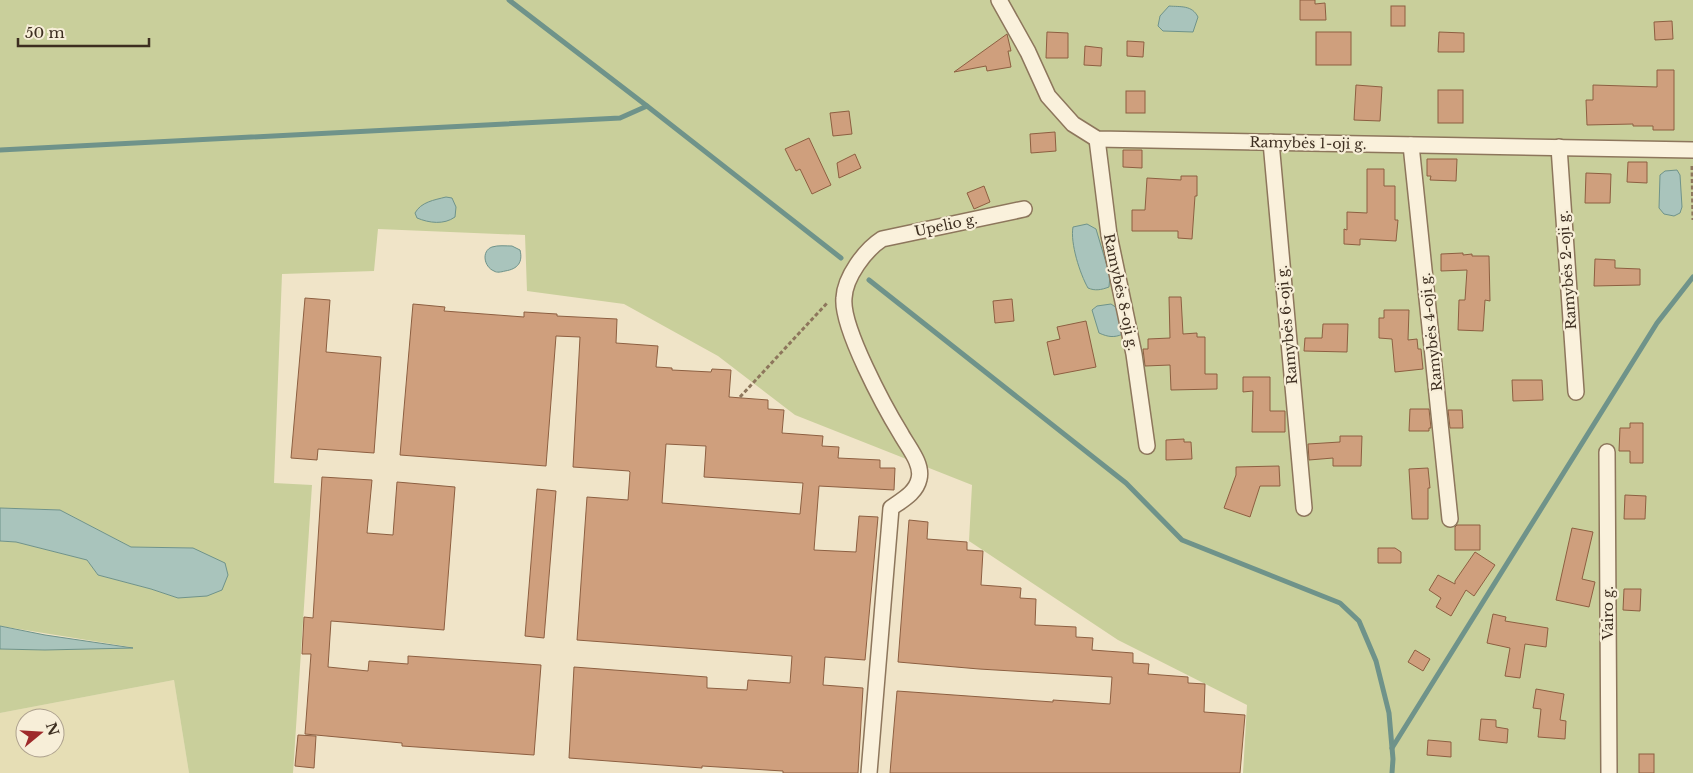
<svg xmlns="http://www.w3.org/2000/svg" width="1693" height="773" font-family="'Libre Baskerville',serif">
	<style>
		.farmland { fill: #e6deb5; fill-rule: evenodd }
		.green { fill: #c9cf9b }
		.water { fill: #a9c4bc; stroke: #6f938a }
		.lines { fill: none; stroke-linecap: round; stroke-linejoin: round }
		.stream { stroke: #6f938a; stroke-width: 5 }
		.building { fill: #cf9f7d; stroke: #8d5f41; fill-rule: evenodd }
		.street-casing { stroke: #8d765c; stroke-width: 18 }
		.path { stroke: #8d765c; stroke-width: 3; stroke-dasharray: 4 2.5; stroke-linecap: butt }
		.street { stroke: #faf1dc; stroke-width: 15 }
		.labels { text-anchor: middle; dominant-baseline: central; stroke-width: 4.5; stroke-linejoin: round; paint-order: stroke }
		.street-label { font-size: 14px; fill: #3d2e20; stroke: #f7eed8 }
	</style>
	<rect width="100%" height="100%" fill="#f0e4c8"/>
	<path class="farmland" d="M174,680L189,773H0V713ZM25,718H55V748H25Z"/>
	<polygon class="green" points="0,0 1693,0 1693,773 1243,773 1247,705 1118,640 969,541 972,485 795,415 718,356 624,304 527,291 525,235 378,229 374,271 282,274 274,483 312,485 293,773 189,773 174,680 0,713 0,649 45,650 130,647 0,626 0,541 16,542 87,560 98,575 151,589 178,598 193,548 131,547 60,510 0,508"/>
	<g class="water">
		<path d="M1169,6C1181,7 1192,5 1198,17L1193,32L1163,31L1158,26L1160,16Z"/>
		<polygon points="1677,170 1680,175 1682,207 1680,213 1674,216 1664,214 1659,208 1660,175 1665,171"/>
		<path d="M446,197L452,198L456,207L455,217C444,225 429,223 417,218L415,213C421,202 434,200 446,197Z"/>
		<path d="M1087,224L1096,229L1110,276L1109,287C1101,290 1095,291 1088,288C1080,274 1070,243 1073,227Z"/>
		<path d="M512,246L520,250C523,262 518,269 505,271C501,272 497,273 494,271C484,267 481,251 492,247C498,245 506,246 512,246Z"/>
		<path d="M1111,304L1117,308L1123,334C1114,338 1108,337 1099,333L1092,310L1097,306Z"/>
		<polygon points="0,508 60,510 131,547 193,548 225,563 228,575 222,590 207,596 178,598 151,589 98,575 87,560 16,542 0,541"/>
		<polygon points="0,626 45,635 133,648 45,650 0,649"/>
	</g>
	<g class="lines">
		<g class="stream">
			<polyline points="509,0 647,106 841,258"/>
			<polyline points="0,150 620,118 647,106"/>
			<polyline points="869,280 1126,483 1182,540 1340,603 1359,621 1376,661 1389,713 1393,759 1392,773"/>
			<polyline points="1392,748 1657,323 1693,277"/>
		</g>
	</g>
	<g class="building">
		<polygon points="1300,0 1315,0 1315,4 1325,3 1326,20 1300,20"/>
		<rect x="1391" y="6" width="14" height="20"/>
		<polygon points="1672,21 1673,39 1655,40 1654,22"/>
		<polygon points="1047,32 1068,33 1068,58 1046,58"/>
		<rect x="1316" y="32" width="35" height="33"/>
		<polygon points="1439,32 1464,33 1464,52 1438,52"/>
		<polygon points="1007,34 1011,51 1008,51 1011,67 987,71 986,66 954,72"/>
		<polygon points="1127,41 1144,42 1143,57 1127,56"/>
		<polygon points="1085,46 1102,48 1101,66 1084,65"/>
		<polygon points="1657,70 1674,70 1674,130 1653,130 1653,126 1633,126 1633,124 1587,125 1586,100 1593,100 1593,85 1657,87"/>
		<polygon points="1356,85 1382,87 1380,121 1354,120"/>
		<rect x="1438" y="90" width="25" height="33"/>
		<rect x="1126" y="91" width="19" height="22"/>
		<polygon points="849,111 852,134 833,136 830,113"/>
		<polygon points="1055,132 1056,151 1031,153 1030,134"/>
		<polygon points="809,138 831,185 812,194 800,169 796,171 785,149"/>
		<polygon points="1123,150 1142,150 1142,168 1123,167"/>
		<polygon points="855,154 861,168 839,178 837,163"/>
		<polygon points="1427,159 1457,159 1456,181 1430,180 1431,176 1427,176"/>
		<polygon points="1628,162 1647,162 1647,183 1627,182"/>
		<polygon points="1367,169 1384,169 1384,186 1395,186 1395,220 1398,220 1396,241 1360,239 1360,245 1344,244 1344,229 1347,230 1347,212 1367,213"/>
		<polygon points="1586,173 1611,174 1610,203 1585,203"/>
		<polygon points="1181,176 1197,176 1197,196 1195,196 1192,239 1178,238 1178,231 1132,231 1132,210 1145,210 1147,178 1181,180"/>
		<polygon points="984,186 990,202 974,209 967,193"/>
		<polygon points="1463,253 1463,255 1472,254 1472,256 1489,256 1490,301 1485,300 1483,331 1458,330 1459,300 1465,300 1467,270 1441,271 1441,254"/>
		<polygon points="1595,259 1615,260 1615,268 1640,269 1640,285 1594,286"/>
		<polygon points="1169,297 1181,297 1183,334 1197,333 1197,337 1205,337 1205,374 1217,374 1217,389 1171,390 1170,365 1145,366 1143,349 1148,349 1148,339 1170,338"/>
		<polygon points="305,298 330,300 326,352 381,357 374,453 318,449 317,460 291,458"/>
		<polygon points="1012,299 1014,321 995,323 993,301"/>
		<path d="M413,304L445,307L444,311L524,317V312L557,314V316L617,319L616,343L658,346L656,367L672,368V370L711,372L712,369L731,370L729,397L768,400V409L784,410L782,433L823,436L822,446L839,447L838,458L880,460V468H895L894,490L819,486L814,550L856,552L859,516L878,517L865,660L825,657L823,685L863,688L858,773H783V771L702,766V768L569,758L574,667L707,677V688L747,690L748,680L790,683L792,656L577,640L587,497L628,500L630,472L629,471L573,467L580,337L556,336L546,466L400,455ZM666,444L706,446L704,477L803,483L800,514L662,503Z"/>
		<polygon points="1384,310 1409,310 1408,340 1417,339 1418,349 1421,349 1423,369 1395,372 1392,339 1379,338 1379,318 1384,318"/>
		<polygon points="1086,321 1096,367 1054,375 1047,342 1060,339 1057,327"/>
		<polygon points="1323,324 1348,324 1347,352 1304,351 1305,338 1322,338"/>
		<polygon points="1243,377 1270,377 1270,411 1285,411 1285,432 1252,432 1253,391 1243,392"/>
		<polygon points="1512,380 1542,380 1543,400 1513,401"/>
		<polygon points="1410,409 1429,409 1431,428 1429,428 1429,431 1409,431"/>
		<polygon points="1448,410 1462,410 1463,428 1450,428"/>
		<polygon points="1630,423 1643,423 1643,463 1630,463 1630,451 1619,451 1620,428 1630,428"/>
		<polygon points="1340,436 1362,436 1361,466 1333,466 1333,458 1309,460 1308,444 1340,442"/>
		<polygon points="1184,439 1184,442 1191,442 1192,459 1166,460 1166,440"/>
		<polygon points="1279,466 1280,486 1260,486 1250,517 1224,508 1236,475 1236,467"/>
		<polygon points="1428,468 1430,488 1428,488 1428,519 1412,519 1409,469"/>
		<polygon points="322,477 372,480 367,533 393,535 397,482 455,487 444,630 331,621 328,667 368,671 369,661 408,664 408,656 541,665 534,755 402,746 402,743 305,734 311,654 302,654 304,617 313,618"/>
		<polygon points="537,489 556,491 544,638 525,636"/>
		<polygon points="1625,495 1646,496 1645,519 1624,519"/>
		<polygon points="909,520 928,522 927,539 967,542 967,550 983,551 981,585 1021,588 1020,598 1036,599 1035,625 1076,627 1076,637 1093,638 1092,650 1133,653 1133,663 1149,664 1148,674 1188,677 1188,683 1205,684 1204,712 1245,715 1240,773 890,773 897,691 1053,702 1053,700 1110,704 1112,677 979,669 898,662"/>
		<polygon points="1457,525 1480,525 1480,550 1455,550 1455,527"/>
		<polygon points="1572,528 1593,532 1582,579 1595,582 1589,607 1556,600"/>
		<polygon points="1378,548 1395,548 1401,552 1401,563 1378,563"/>
		<polygon points="1475,552 1495,565 1474,596 1466,590 1451,616 1436,607 1441,598 1429,590 1438,575 1455,584 1455,581"/>
		<polygon points="1624,589 1641,589 1640,611 1623,610"/>
		<polygon points="1493,614 1506,617 1505,621 1548,628 1546,647 1525,644 1520,678 1505,676 1510,648 1487,643"/>
		<polygon points="1415,650 1430,659 1423,671 1408,662"/>
		<polygon points="1536,689 1564,694 1560,720 1566,721 1565,739 1538,737 1541,709 1533,708"/>
		<polygon points="1481,719 1496,720 1496,727 1508,729 1507,743 1479,740"/>
		<polygon points="298,735 316,736 314,768 295,766"/>
		<polygon points="1428,740 1451,742 1451,757 1427,755"/>
		<rect x="1639" y="754" width="15" height="19"/>
	</g>
	<g class="lines">
		<g class="street-casing">
			<g id="street">
				<polyline points="999,0 1028,52 1048,96 1073,124 1097,139 1693,150"/>
				<polyline points="1097,139 1109,235 1134,354 1147,446"/>
				<polyline points="1271,142 1304,508"/>
				<polyline points="1411,145 1450,519"/>
				<polyline points="1559,147 1576,392"/>
				<polyline points="1607,452 1609,773"/>
				<path d="M869,773L891,508C902,500 916,493 919,479C923,464 908,447 901,434C885,408 841,327 844,298C845,277 865,250 882,239L1024,209"/>
			</g>
		</g>
		<g class="path">
			<polyline points="1692,166 1693,220"/>
			<polyline points="740,397 828,302"/>
		</g>
		<use href="#street" class="street"/>
	</g>
	<g class="labels">
		<g class="street-label">
			<text transform="translate(1308 143) rotate(1)">Ramybės 1-oji g.</text>
			<text transform="translate(946 225) rotate(-12)">Upelio g.</text>
			<text transform="translate(1567 270) rotate(-94)">Ramybės 2-oji g.</text>
			<text transform="translate(1121 292) rotate(78)">Ramybės 8-oji g.</text>
			<text transform="translate(1287 325) rotate(-95)">Ramybės 6-oji g.</text>
			<text transform="translate(1431 332) rotate(-96)">Ramybės 4-oji g.</text>
			<text transform="translate(1608 613) rotate(-90)">Vairo g.</text>
		</g>
	</g>
	<g transform="translate(40 733) rotate(72)"><circle r="24" fill="#f7eed8" stroke="#ada18e"/>
	<path d="M0-4L9 19L0 12L-9 19Z" fill="#9e2a2b"/>
	<text y="-8" font-size="14" font-weight="bold" text-anchor="middle" fill="#3d2e20">N</text>
	</g>
	<path d="M18 38v8h131v-8" fill="none" stroke="#3d2e20" stroke-width="2.5"/>
	<text x="25" y="38" font-size="15" fill="#3d2e20" stroke="#f7eed8" stroke-width="4" paint-order="stroke">50 m</text>
</svg>
